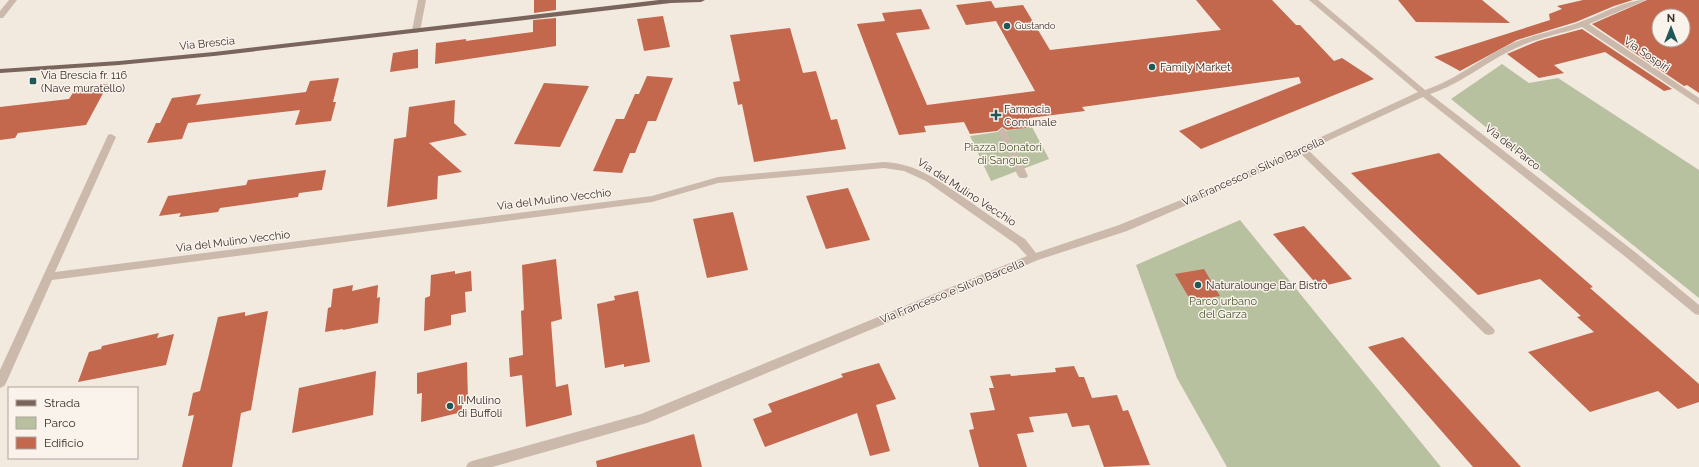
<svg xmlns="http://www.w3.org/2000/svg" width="1699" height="467" viewBox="0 0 1699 467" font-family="Raleway,sans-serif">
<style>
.green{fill:#b7c19f}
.building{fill:#c3674d;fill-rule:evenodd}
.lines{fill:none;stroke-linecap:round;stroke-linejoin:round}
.minor{fill:#cbb9ab;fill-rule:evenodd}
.major{fill:#7a655c;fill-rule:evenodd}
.poi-dot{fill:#205759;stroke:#faf3ec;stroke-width:1.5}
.labels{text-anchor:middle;stroke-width:3;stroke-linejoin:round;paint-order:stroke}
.far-poi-label{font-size:9px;fill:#392e2a;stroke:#faf3ec;text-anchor:start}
.street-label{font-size:11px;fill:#392e2a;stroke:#faf3ec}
.poi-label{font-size:11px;fill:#392e2a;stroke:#faf3ec;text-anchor:start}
.park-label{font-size:11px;fill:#49562e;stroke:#faf3ec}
</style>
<rect width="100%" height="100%" fill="#f2e9df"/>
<g class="green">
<path d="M1502,64L1529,83L1558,78L1699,170V298L1451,99Z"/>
<path d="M1032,127L1049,159L991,181L970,136Z"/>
<path d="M1240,220L1441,467H1227L1177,378L1136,265Z"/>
</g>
<g class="building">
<path d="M534,0H556V10L534,13Z"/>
<path d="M1196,0H1272L1296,25H1300L1334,61L1342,58L1374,79L1201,149L1179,131L1301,83L1299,77L1082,107L1085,111L1029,118L1034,126L1026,128L1007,130L1002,127L997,131L970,134L964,122L924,126L926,132L899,135L857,24L885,21L882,13L921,9L930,29L896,33L927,105L1035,91L996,21L966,25L956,5L991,1L995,8L1023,5L1050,50L1221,30Z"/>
<path d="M1398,0H1482L1510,23L1416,22Z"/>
<path d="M1583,0H1633L1614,6L1576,22L1517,40L1460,71L1434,57L1550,20L1549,14L1562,9L1557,6Z"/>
<path d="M1647,0H1699V93L1687,85L1684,86L1592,24ZM1659,16H1683V40H1659Z"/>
<path d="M663,16L670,47L644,51L637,19Z"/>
<path d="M556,18V46L435,64L436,43L466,39V41L533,32V20Z"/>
<path d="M790,28L803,73L816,71L831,120L837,119L846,149L754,162L742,104L738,105L733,82L740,81L730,35Z"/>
<path d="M1582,29L1672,89L1664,91L1605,52L1554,65L1564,73L1539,78L1507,54L1538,41Z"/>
<path d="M418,49V68L390,72L393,53Z"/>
<path d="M647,76L673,78L656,121H648L635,153H630L622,173L593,171L616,119H624L635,94H639Z"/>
<path d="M339,78L333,102H336L331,121L295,125L300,110L188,123L182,139L147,143L156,123H160L172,98L201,94L196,105L306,92L310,81Z"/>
<path d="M544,83L589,86L560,147L514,144Z"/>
<path d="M108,84L86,125L18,133L15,138L0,140V107L69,99L76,88Z"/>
<path d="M455,100L454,123L467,135L429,143L462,172L438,176L437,199L387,207L394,139L406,137L409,107Z"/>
<path d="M1439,153L1593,287L1590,288L1699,384V402L1678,409L1658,391L1590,412L1528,352L1594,332L1577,317L1581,316L1540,279L1478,295L1351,173Z"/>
<path d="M326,170L322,190L299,193L298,197L220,208L218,212L179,217L181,213L159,216L168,196L246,185L248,180Z"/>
<path d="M848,188L870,240L826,249L806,196Z"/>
<path d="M733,212L748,270L707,278L693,219Z"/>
<path d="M1304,226L1352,279L1319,287L1273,234Z"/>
<path d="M556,259L562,319L551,322L556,387L568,384L572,415L526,427L522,375L510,377L509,358L523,355L521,311L524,310L522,265Z"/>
<path d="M1204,269L1220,296L1191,301L1175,274Z"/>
<path d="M455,271V274L471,271L472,291L465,292L466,312L451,315V325L424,331L425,298L430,296L431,275Z"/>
<path d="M353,285L352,291L378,285L377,298L380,297L378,323L343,330V329L325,332L328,308L331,307L333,289Z"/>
<path d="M638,291L650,362L624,367V364L605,368L597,304L615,300L614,296Z"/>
<path d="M268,311L251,410L241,413L232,467H182L194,415L188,416L193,393L200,391L218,317L245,312V316Z"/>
<path d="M159,333L157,338L174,334L166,365L78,382L89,352L101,349L102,346Z"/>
<path d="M1403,337L1521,467H1473L1368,347Z"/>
<path d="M467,362L468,401L462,402V412L421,422L422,393L417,394V373Z"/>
<path d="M879,363L896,399L876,405L890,451L870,456L857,413L765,447L753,419L772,412L768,404L843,377L841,374Z"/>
<path d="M1074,366L1079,377H1084L1092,398L1117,395L1123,411L1128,410L1150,465L1104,467L1089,425L1072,427L1067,413L1029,417L1034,432L1017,434L1027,467H979L969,430L974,429L970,413L995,410L989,388H994L990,376L1010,374L1011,376L1056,372L1055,368Z"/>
<path d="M376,371L373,415L292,433L299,388Z"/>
<path d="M694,434L702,467H597L596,461Z"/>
</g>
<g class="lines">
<g class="minor">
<path d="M9,0H17L3,18H0V11Z"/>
<path d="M418,0H426L420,31L416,33L412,31Z"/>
<path d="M1309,0H1318L1425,90C1459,79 1485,54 1518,41C1540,33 1563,29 1585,20C1604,13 1625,0 1646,0L1589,24L1699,98V105L1582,27C1563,33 1542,37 1523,45C1490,58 1464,83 1430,94L1635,252L1699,305V315L1695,314L1627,258L1423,97L1308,150L1493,328L1495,331L1493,334L1489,335L1485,334L1301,154L1224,189L1127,231L1038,260L647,423L492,467H466L468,463L472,461L641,414L1027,256L1017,245L926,181L904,171L884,168L718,183L652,202L52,280L6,383L4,386L0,388V370L108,135L111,134L116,137L55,272L652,196L718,177L884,162C917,163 942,183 969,201C987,214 1006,227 1025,239L1036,253L1119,225L1218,185L1418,92Z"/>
<path d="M1002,128L1005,129L1011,140L1009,142L1006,143L1003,142L998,131Z"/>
<path d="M1013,152L1018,155L1028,176L1026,178H1020L1018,176L1008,155Z"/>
</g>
<path class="major" d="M659,0H705L701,2L671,3L214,56L119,65L0,73V69L119,61L214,52Z"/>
</g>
<g class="poi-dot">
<circle cx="1007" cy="26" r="4"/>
<circle cx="1152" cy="67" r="4"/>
<rect x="29" y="77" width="8" height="8" rx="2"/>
<path d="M994 109h4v4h4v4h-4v4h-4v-4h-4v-4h4z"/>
<circle cx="1198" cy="285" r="4"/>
<circle cx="450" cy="406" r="4"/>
</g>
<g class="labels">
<g class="far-poi-label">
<text x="1015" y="29">Gustando</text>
</g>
<g class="street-label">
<text transform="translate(207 43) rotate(-6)" y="4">Via Brescia</text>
<text transform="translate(1647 54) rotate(34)" y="4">Via Sospiri</text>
<text transform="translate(1513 147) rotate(38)" y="4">Via del Parco</text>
<text transform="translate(1253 171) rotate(-24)" y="4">Via Francesco e Silvio Barcella</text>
<text transform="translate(967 192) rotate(33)" y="4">Via del Mulino Vecchio</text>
<text transform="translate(554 199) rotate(-7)" y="4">Via del Mulino Vecchio</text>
<text transform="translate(233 241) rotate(-7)" y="4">Via del Mulino Vecchio</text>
<text transform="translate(952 291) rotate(-22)" y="4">Via Francesco e Silvio Barcella</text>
</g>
<g class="poi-label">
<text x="1160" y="71">Family Market</text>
<text x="41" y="79">Via Brescia fr. 116<tspan x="41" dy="13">(Nave muratello)</tspan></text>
<text x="1004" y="113">Farmacia<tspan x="1004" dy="13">Comunale</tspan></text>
<text x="1206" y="289">Naturalounge Bar Bistrò</text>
<text x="458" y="404">Il Mulino<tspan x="458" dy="13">di Buffoli</tspan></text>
</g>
<g class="park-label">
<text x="1003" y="151">Piazza Donatori<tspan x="1003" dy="13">di Sangue</tspan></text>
<text x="1223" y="305">Parco urbano<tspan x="1223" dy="13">del Garza</tspan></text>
</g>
</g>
<rect x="8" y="387" width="130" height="72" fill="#faf3ec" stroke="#ada49e"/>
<rect x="16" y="400" width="20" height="6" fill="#7a655c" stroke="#ada49e"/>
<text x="44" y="407" font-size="12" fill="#392e2a">Strada</text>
<rect x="16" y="417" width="20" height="12" fill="#b7c19f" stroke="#ada49e"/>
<text x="44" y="427" font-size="12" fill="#392e2a">Parco</text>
<rect x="16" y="437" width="20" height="12" fill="#c3674d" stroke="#ada49e"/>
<text x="44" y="447" font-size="12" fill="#392e2a">Edificio</text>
<g transform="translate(1671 28)"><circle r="19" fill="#faf3ec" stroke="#ada49e"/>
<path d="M0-3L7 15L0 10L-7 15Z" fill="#205759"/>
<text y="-6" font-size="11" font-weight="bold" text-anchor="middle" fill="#392e2a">N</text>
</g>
</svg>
